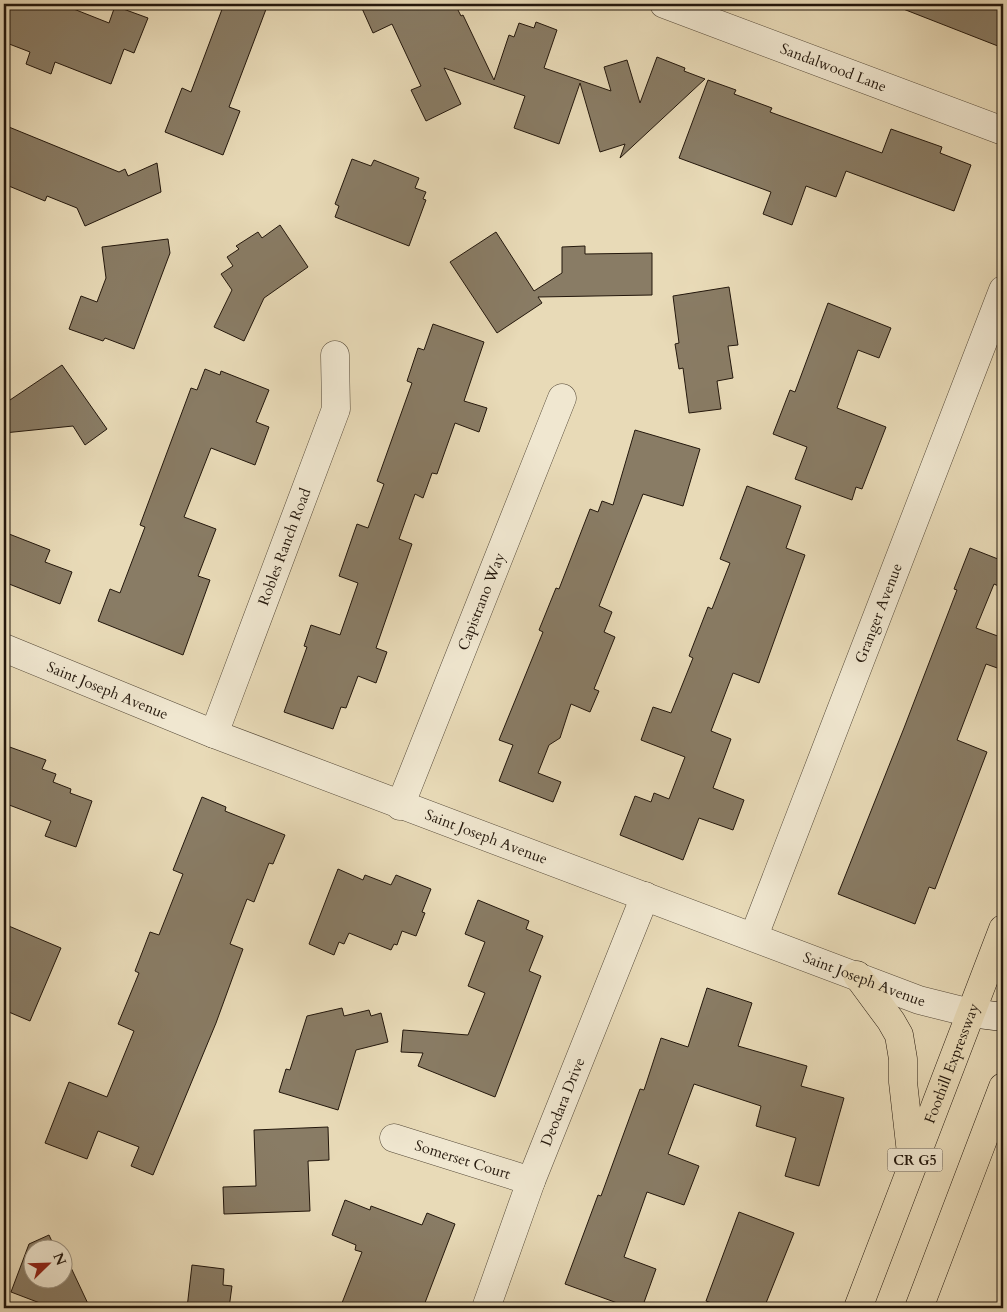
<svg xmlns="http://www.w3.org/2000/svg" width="1007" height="1312" viewBox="0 0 1007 1312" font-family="Cardo,serif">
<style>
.building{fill:#897c65;stroke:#23170c}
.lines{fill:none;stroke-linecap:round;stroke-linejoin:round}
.street-casing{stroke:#544837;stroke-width:29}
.secondary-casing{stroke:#23170c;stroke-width:29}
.highway-casing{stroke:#23170c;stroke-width:29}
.street{stroke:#f0e7d0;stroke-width:28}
.secondary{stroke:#f0e7d0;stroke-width:28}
.highway{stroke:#e8dab7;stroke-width:28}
.labels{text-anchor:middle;stroke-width:4;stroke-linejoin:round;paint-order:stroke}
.shield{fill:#f0e7d0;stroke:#605547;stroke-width:1}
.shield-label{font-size:14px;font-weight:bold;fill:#23170c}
.street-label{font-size:15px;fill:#23170c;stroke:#f0e7d0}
</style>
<rect width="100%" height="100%" fill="#e8dab7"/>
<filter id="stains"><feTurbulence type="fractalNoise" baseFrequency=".004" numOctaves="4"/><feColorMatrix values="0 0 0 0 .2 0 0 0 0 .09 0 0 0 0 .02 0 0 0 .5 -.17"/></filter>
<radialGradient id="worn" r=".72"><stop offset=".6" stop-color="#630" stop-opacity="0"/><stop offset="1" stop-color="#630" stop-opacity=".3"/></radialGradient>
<g class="building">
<path d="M4,4H61L109,23L115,6L148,18L134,53L124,49L111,84L55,62L51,74L26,64L30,52L4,42Z"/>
<path d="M224,4H268L229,107L240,111L223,155L165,132L182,88L191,92Z"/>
<path d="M360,4H455L461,16L463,15L494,80L509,35L514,37L519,23L534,28L536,22L557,30L544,68L611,91L604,67L627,60L640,103L657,57L685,68L684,71L705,79L620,158L625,144L600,152L580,83L559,144L514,128L525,96L444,68L461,104L426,121L411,90L421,86L392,24L373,33Z"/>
<path d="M894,4H1003V48L893,5Z"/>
<path d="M708,80L736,90L734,94L772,108L770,112L882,153L891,129L942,147L940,153L971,165L954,211L846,171L836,197L806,186L792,225L763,214L771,192L679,158Z"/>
<path d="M4,125L119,172L125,169L128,176L157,163L161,192L85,226L77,208L47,196L45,201L4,184Z"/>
<path d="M352,159L371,166L374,160L419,178L415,188L426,192L423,199L426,200L409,246L335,217L339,206L335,204Z"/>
<path d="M280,225L308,267L264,298L244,341L214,327L232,290L221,274L233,266L227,257L239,249L236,246L258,232L262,238Z"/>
<path d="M496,232L534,291L562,273V247L585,246V254L652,253V295L538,297L542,303L497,333L450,262Z"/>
<path d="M168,239L170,253L134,349L105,338L103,341L69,329L81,296L97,302L106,278L102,247Z"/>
<path d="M729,287L738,345L728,346L733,378L717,381L721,409L689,413L683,368L679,369L675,344L679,343L673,296Z"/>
<path d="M828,303L891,328L879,358L858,350L837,408L886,427L862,489L856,487L852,500L795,479L807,447L773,434L790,390L795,392Z"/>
<path d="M433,324L484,342L464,401L487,408L479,432L455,423L437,474L432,473L423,498L415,494L399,539L412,544L376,648L387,652L376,683L358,676L346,708L341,707L333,729L284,712L307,647L304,646L311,625L340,635L358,583L339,576L357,524L368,528L384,484L377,481L412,383L407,381L418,348L424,350Z"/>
<path d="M62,365L107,429L85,445L73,426L4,433V404Z"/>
<path d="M205,369L220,375L221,371L269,390L256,422L269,427L255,465L211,448L184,517L216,529L198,576L210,580L183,655L98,621L110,589L120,593L145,527L140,525L191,388L197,390Z"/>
<path d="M635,430L700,449L683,506L643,494L599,606L612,612L604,632L615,637L594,689L599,691L590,712L571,704L560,738L549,745L538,773L561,782L553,802L499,781L513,745L499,740L543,632L539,630L556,588L559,589L590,509L598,512L602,501L613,505Z"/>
<path d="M747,486L801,506L786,548L805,555L759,683L733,673L711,731L731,739L713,788L744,800L733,830L699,818L683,860L620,835L635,796L651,802L654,793L669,799L685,757L641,740L653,707L671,713L693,658L689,656L708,607L712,609L730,563L720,559Z"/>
<path d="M4,532L50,550L45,562L72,572L60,604L4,582Z"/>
<path d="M970,548L1003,561V588L994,584L976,628L1003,638V670L986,664L957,740L987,752L935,889L929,887L915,924L838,894L904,728L957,590L954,589Z"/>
<path d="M4,745L46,760L42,769L56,774L53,782L71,789L70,793L92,801L76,847L45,836L51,821L4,803Z"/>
<path d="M202,797L226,807L225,811L285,835L273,864L269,863L254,902L247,899L230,944L243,949L216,1023L153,1175L131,1166L139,1147L98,1131L87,1159L45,1143L69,1082L107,1097L134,1031L118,1024L139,973L135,971L150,932L159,935L183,874L173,870Z"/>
<path d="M338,869L363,880L365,875L391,885L396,875L431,889L422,912L425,913L416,936L402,931L397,945L394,944L391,950L349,933L344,944L339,942L334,955L309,944Z"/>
<path d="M478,900L529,921L526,929L543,936L529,971L541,976L495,1097L418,1066L423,1053L401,1052L403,1030L468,1035L485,993L468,986L485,942L465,934Z"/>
<path d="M4,924L61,948L30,1021L4,1010Z"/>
<path d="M707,988L752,1003L738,1046L807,1066L801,1086L844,1098L819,1186L785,1176L796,1138L756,1126L761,1106L694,1084L668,1154L699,1166L684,1205L647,1192L624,1257L656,1269L642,1308H631L565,1284L598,1195L601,1196L640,1089L644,1090L661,1038L688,1047Z"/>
<path d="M342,1008L344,1016L369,1010L371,1016L381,1013L388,1042L356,1050L338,1110L279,1092L286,1069L290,1070L307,1016Z"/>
<path d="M328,1127L329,1160L308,1161L310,1211L224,1214L223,1187L256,1186L254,1130Z"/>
<path d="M345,1200L370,1210L371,1206L422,1225L427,1213L455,1224L423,1308H340L362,1252L355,1250L356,1245L332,1235Z"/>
<path d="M739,1212L794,1233L764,1308H714L715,1304L706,1301Z"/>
<path d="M49,1235L56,1250H32V1280H62V1259L66,1257L90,1308H53L11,1292L29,1244Z"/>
<path d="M192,1265L224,1269L223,1285L232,1286L229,1308H187Z"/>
</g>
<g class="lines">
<defs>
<g id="street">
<path id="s1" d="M664,4L1003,131"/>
<path id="s2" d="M4,648L214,734L919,1000L971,1013"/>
<path id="s3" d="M214,734L336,409L335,355"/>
<path id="s4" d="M400,806L562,398"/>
<path id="s5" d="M754,936L1003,290"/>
<path id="s6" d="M394,1138L531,1181"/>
<path id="s7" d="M486,1308L531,1181L645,896"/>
</g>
<path id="secondary" d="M971,1013L1003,1017"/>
<g id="highway">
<path d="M857,975L891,1021L899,1035L903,1059V1082L912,1162"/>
<path id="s8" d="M858,1308L1003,929"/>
<path d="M919,1308L1003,1087"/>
</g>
</defs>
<use href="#street" class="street-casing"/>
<use href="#secondary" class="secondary-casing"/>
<use href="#highway" class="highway-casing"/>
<use href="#street" class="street"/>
<use href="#secondary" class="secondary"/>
<use href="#highway" class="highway"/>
</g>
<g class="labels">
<rect class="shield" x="887.5" y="1148.5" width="55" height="23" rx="4"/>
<g class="shield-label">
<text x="915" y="1165">CR G5</text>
</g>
<g class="street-label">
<text dy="5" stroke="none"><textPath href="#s1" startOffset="181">Sandalwood Lane</textPath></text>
<text dy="5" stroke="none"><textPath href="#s3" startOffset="200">Robles Ranch Road</textPath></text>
<text dy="5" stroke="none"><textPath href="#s4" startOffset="220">Capistrano Way</textPath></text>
<text dy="5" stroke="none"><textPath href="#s5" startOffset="346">Granger Avenue</textPath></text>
<text dy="5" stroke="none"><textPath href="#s2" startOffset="112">Saint Joseph Avenue</textPath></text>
<text dy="5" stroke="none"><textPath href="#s2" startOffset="518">Saint Joseph Avenue</textPath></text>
<text dy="5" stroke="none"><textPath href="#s2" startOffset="922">Saint Joseph Avenue</textPath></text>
<text dy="5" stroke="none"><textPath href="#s8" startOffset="262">Foothill Expressway</textPath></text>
<text dy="5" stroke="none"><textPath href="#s7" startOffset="220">Deodara Drive</textPath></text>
<text dy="5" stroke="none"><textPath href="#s6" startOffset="72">Somerset Court</textPath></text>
</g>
</g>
<rect width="1007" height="1312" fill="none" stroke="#e8dab7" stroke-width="20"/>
<rect x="5" y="5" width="997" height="1302" fill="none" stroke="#23170c" stroke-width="2.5"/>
<rect x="10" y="10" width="987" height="1292" fill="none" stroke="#23170c"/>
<g transform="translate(48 1264) rotate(67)"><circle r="24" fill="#f0e7d0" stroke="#9e9482"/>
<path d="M0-4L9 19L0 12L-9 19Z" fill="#8f2418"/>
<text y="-8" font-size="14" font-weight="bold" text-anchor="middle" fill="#23170c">N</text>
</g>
<rect width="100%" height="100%" filter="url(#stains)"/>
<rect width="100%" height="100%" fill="url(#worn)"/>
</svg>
